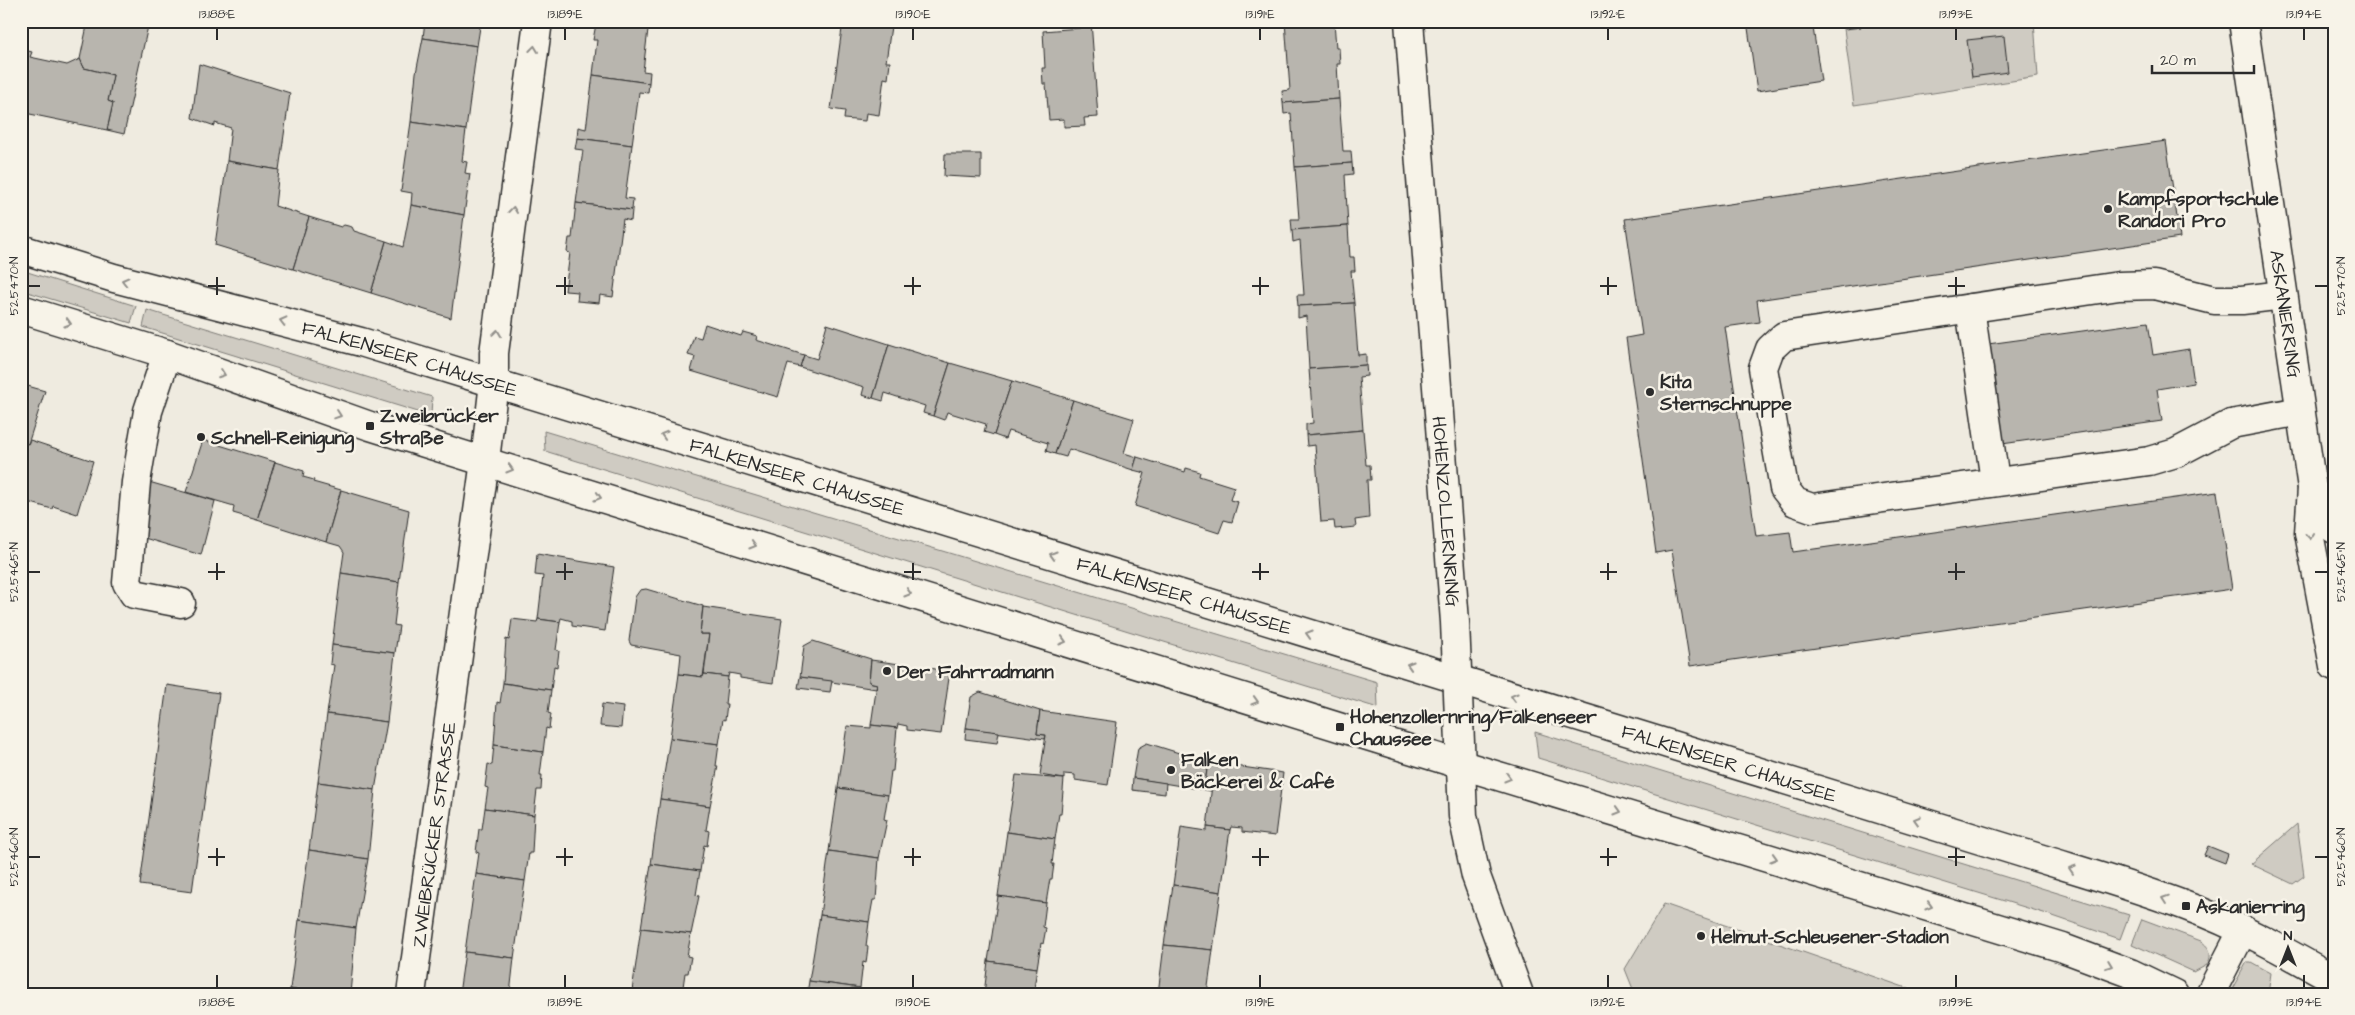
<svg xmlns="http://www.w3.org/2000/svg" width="2355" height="1015" viewBox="0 0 2355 1015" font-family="'Architects Daughter',sans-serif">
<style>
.green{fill:#cfcbc2;stroke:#7d7b76}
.building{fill:#b8b5ae;stroke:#2b2b2b}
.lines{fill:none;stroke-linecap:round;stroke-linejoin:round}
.minor-casing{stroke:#2b2b2b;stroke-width:31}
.major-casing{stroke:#2b2b2b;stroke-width:31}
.minor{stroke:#f7f3e8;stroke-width:28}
.major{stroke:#f7f3e8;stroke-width:28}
.oneway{stroke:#918f8a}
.ticks{fill:none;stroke:#2b2b2b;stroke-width:2}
.poi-dot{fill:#2b2b2b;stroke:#f7f3e8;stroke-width:2}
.labels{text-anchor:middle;stroke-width:5;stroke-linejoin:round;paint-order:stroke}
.poi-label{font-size:19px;font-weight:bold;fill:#2b2b2b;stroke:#f7f3e8;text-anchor:start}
.street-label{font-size:19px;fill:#2b2b2b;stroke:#f7f3e8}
.neatline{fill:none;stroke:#2b2b2b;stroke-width:2}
.ticks-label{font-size:12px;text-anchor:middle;fill:#2b2b2b}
</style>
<rect width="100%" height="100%" fill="#efebe0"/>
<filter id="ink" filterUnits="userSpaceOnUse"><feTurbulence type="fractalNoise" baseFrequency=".02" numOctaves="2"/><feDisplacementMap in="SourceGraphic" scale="10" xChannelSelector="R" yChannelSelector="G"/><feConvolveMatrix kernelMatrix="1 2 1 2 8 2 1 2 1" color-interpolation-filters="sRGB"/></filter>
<g filter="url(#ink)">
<g class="green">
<path d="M1843,21H2034L2038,77L1854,105Z"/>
<path d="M21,270L136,306L131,323L21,290Z"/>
<path d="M147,310L432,397L431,416L143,327Z"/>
<path d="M544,431L1377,682L1378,708L545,451Z"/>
<path d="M1535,732L2129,915L2120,939L2047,914L1538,758Z"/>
<path d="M2297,824L2304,876L2293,884L2251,864Z"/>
<path d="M1664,904L1924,994H1635L1625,969Z"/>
<path d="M2142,919L2201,941C2210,948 2213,954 2207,965L2194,972L2132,944Z"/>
<path d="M2247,962H2251L2271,973L2268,994H2232V989Z"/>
</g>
<g class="building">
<path d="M88,21H125L148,26L124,134L107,130L113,103L108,101L113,75L84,68L80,59Z"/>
<path d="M425,21H481L477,46L423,38Z"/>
<path d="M600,21H649L643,71L650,72L649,83L593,75L597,40H593L596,24L599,25Z"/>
<path d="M843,21L891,26L886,62H890L888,79L884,78L879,115L866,113L865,121L844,119L845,111L831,109Z"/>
<path d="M1079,21H1091L1098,117L1084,118L1085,126L1064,127V119L1049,120L1046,84H1043L1042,68H1045L1043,31L1080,28Z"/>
<path d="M1285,21H1334L1336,48H1339L1340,64H1337L1339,99L1283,103L1282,91L1290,90Z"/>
<path d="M1747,21H1812L1821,81L1757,91Z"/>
<path d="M1844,21H1860L1861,27L1845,29Z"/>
<path d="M2004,36L2008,72L1972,77L1967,40Z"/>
<path d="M423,38L477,46L466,130L411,122L416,73Z"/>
<path d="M21,49L32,52L30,57L67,65L80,59L84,68L113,75L108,101L113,103L107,130L25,113V108L21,107Z"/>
<path d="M199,64L290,93L279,170L227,161L231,128L215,123V126L192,118Z"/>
<path d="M593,75L649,83L648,93L639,92L632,145L577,138L578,127L586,129Z"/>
<path d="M1339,99L1343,151H1351L1352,163L1295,167L1291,113L1284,114L1283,103Z"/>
<path d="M411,122L466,130L462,161L467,162L465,173L470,174L464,215L411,205L412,193L401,191Z"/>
<path d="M577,138L632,145L625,198L633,199L632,210L576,203L583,150L575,149Z"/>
<path d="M2166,141L2180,238L1757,300L1760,322L1725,327L1756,536L1790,532L1793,552L2217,492L2232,589L1690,666L1672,550L1656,553L1626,338L1642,335L1625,219Z"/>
<path d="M945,154H981V178L944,176Z"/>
<path d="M227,161L279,170L275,206L309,217L293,269L215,245Z"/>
<path d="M1352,163L1353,174L1345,175L1348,226L1292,230L1291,219H1299L1295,167Z"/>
<path d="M576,203L632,210L631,221L623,219L613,297L600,295L599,303L577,301L578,292L565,291L570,253L567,252L569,238H572Z"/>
<path d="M411,205L464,215L451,318L371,293L386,241L403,247Z"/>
<path d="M309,217L341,227L344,225L352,227L354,231L386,241L371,293L293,269Z"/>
<path d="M1348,226L1350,257H1354L1355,271H1351L1354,303L1298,306L1297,295H1304L1300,240L1293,242L1292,230Z"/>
<path d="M1354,303L1358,355L1366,354V365L1309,369L1306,316L1298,318V306Z"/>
<path d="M2148,322L2153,355L2189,349L2194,383L2157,389L2162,421L2002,444L1988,344Z"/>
<path d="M705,324L741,336L743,332L757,336L756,340L804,355L800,367L788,364L778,397L691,371L695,357L688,355L694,336L701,338Z"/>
<path d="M827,324L889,344L873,398L862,395L864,387L800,367L804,355L817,359Z"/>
<path d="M889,344L950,363L933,416L923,413L925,406L885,393L883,401L873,398Z"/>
<path d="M950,363L1012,381L994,435L984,432L986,424L947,412L944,420L933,416Z"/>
<path d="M1366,365L1367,376L1359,377L1363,430L1306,435V424L1313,423L1309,369Z"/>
<path d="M1012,381L1073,400L1055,454L1046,451L1048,443L1008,431L1005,439L994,435Z"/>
<path d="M21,384L45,391L28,444L21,442Z"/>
<path d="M1073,400L1134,419L1124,453L1137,457L1133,470L1069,449L1066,457L1055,454Z"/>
<path d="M1363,430L1366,465H1370L1371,480H1367L1369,518L1355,520L1356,527L1335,529L1334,521L1321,522L1315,445L1307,446L1306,435Z"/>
<path d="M30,440L93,461L77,514L53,506L52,509L21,500V442L28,444Z"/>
<path d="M203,440L275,462L257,520L233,513L234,506L186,492Z"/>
<path d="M1137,457L1185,472L1186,468L1200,472L1199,476L1234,487L1230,500L1238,502L1232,522L1224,520L1219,533L1135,506L1145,473L1133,470Z"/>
<path d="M275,462L304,471L303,477L314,480L313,482L341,490L326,542L257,520Z"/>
<path d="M149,482L215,501L201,555L141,537Z"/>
<path d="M341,490L409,510L399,582L341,573L344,552L340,546L326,542Z"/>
<path d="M537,554L614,567L605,631L572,626V621L561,618L560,622L538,619L543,576L535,575Z"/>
<path d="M341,573L399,582L394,625L399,626L395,653L332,645Z"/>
<path d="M646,589L703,606L700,634H709L703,677L679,674L681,654L631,645L629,641L635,597L640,590Z"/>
<path d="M703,607L782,619L773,683L740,678V675L729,673L728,677L704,674L709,634H700Z"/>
<path d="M512,619L537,622L538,619L560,622L556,650L559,651L557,667L554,666L551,690L503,683L506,639L509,640Z"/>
<path d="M813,641L871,659L869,682L877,684L876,689L800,677L804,646Z"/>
<path d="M332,645L395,653L387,722L327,714L334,665L330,664Z"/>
<path d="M871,660L950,671L941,734L907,730V726L898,724L897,728L871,725L877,684L869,682Z"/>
<path d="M679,674L703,677L704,674L728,677L725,704H727L725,720L723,719L719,744L670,738Z"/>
<path d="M800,677L832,681L830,692L798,688Z"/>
<path d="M503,683L551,690L548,713L551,714L549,729L546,728L543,752L494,745L497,702L500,703Z"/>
<path d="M167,685L219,693L192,892L140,885Z"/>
<path d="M980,692L1040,711L1037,734L1046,735L1045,739L966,728L971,697Z"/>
<path d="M602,704L623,707L621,728L600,726Z"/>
<path d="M1040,711L1117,722L1108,785L1075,780V775L1064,774V779L1040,775L1046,735L1037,734Z"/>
<path d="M327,714L387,722L375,790L318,782Z"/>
<path d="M871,725L897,728L893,771H891L888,795L838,788L847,726L871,728Z"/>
<path d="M966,728L999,732L997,743L965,739Z"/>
<path d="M670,738L719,744L716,766H718L710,806L660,799Z"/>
<path d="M1147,743L1208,762L1205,784L1212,785L1211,791L1133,778L1138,748Z"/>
<path d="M494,745L543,752L540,775H542L541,790H537L534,815L485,808L488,788L485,787L488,764L492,765Z"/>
<path d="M1208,762L1283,773L1275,836L1242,832V828L1231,827L1230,830L1207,827L1212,785L1205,784Z"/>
<path d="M1016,775L1064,779L1061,814H1059L1055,839L1007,832Z"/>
<path d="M1133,778L1166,783L1165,794L1132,790Z"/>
<path d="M318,782L375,790L368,859L309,850Z"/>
<path d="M838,788L888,795L884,819L887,820L879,858L829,851Z"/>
<path d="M660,799L710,806L706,830L709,831L707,846L704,845L700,871L651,864Z"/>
<path d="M485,808L534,815L532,853H529L525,881L476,874L479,853L476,852L479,829H482Z"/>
<path d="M1181,827L1207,831V827L1230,830L1221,892L1173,885Z"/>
<path d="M1007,832L1055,839L1052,864H1054L1052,879H1050L1046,903L998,896Z"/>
<path d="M2208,846L2228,854L2225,863L2204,855Z"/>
<path d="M309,850L368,859L356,928L299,920Z"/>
<path d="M829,851L879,858L876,900H873L869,922L820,915Z"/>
<path d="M651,864L700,871L696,895L699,896L691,934L641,928Z"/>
<path d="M476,874L525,881L514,958L465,952Z"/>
<path d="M1173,885L1221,892L1213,950L1164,945Z"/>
<path d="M998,896L1046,903L1043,927L1046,928L1043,944L1041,943L1037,968L988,961Z"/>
<path d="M820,915L869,922L866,946L868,947L866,963L863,962L860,988L809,981Z"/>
<path d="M299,920L356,928L350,994H319L290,989Z"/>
<path d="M641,928L691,934L687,956L691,957L688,973H685L682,994H651L632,991Z"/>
<path d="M1164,945L1213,950L1207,994H1158Z"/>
<path d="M465,952L514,958L510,994H459Z"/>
<path d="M988,961L1037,968L1034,989L1036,990V994H984Z"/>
<path d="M809,981L860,988L859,994H807Z"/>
<path d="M290,989L319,994H290Z"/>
</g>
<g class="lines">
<defs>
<g id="minor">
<path id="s1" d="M1409,21L1455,622L1463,816L1476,876L1519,994"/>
<path d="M2283,295L2242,300H2214L2154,285L2119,286L1784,336L1770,349L1763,368L1784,488L1795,502L1812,508L2149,461L2176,453L2231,424L2300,411"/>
<path d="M1970,308L1995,481"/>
<path d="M167,354L148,411L136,482L127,583L134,594L181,603"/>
<path id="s2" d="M411,994L485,461L494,382V353L538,21"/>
</g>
<g id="major">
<path id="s3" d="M2243,21L2312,488L2309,533L2334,666"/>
<path id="s4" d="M21,249L114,278L361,342L2026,854C2080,871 2134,886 2186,906C2238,925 2286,952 2334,979"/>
<path d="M21,309L167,354L370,426L1390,743L2063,948L2130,973L2174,994"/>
<path d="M2312,488L2334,529"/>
<path d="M2210,994L2243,930"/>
</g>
</defs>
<use href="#minor" class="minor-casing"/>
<use href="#major" class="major-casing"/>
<use href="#minor" class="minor"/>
<use href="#major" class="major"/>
</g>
<defs><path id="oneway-chevron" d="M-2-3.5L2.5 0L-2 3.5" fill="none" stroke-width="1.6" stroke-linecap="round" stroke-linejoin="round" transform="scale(1.25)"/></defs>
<g class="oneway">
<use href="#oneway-chevron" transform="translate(534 49) rotate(-83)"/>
<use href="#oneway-chevron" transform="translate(513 210) rotate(-83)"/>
<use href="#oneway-chevron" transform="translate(125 281) rotate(-166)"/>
<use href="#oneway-chevron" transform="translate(283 321) rotate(-166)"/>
<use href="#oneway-chevron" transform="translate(68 323) rotate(17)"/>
<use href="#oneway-chevron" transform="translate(497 333) rotate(-82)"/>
<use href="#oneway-chevron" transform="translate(222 374) rotate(20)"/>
<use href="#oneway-chevron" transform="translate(338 415) rotate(19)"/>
<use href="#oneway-chevron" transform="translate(664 435) rotate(-163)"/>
<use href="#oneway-chevron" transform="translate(510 469) rotate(17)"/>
<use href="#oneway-chevron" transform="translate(598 497) rotate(17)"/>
<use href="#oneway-chevron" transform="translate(2310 536) rotate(84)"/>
<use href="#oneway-chevron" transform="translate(753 545) rotate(17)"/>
<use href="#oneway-chevron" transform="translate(1053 555) rotate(-163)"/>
<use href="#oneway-chevron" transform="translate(908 593) rotate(17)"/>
<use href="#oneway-chevron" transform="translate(1309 634) rotate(-163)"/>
<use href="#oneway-chevron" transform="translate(1063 641) rotate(17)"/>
<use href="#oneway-chevron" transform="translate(1410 665) rotate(-163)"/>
<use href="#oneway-chevron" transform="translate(1514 697) rotate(-163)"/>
<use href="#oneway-chevron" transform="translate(1255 701) rotate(17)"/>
<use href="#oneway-chevron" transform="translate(1508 778) rotate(16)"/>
<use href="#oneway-chevron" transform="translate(1618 811) rotate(17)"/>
<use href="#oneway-chevron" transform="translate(1917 820) rotate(-163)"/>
<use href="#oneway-chevron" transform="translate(1774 858) rotate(17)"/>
<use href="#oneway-chevron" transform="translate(2072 869) rotate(-162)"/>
<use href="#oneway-chevron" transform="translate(2165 899) rotate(-161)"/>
<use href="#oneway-chevron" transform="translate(1929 906) rotate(17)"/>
<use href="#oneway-chevron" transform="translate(2109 965) rotate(21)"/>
</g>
</g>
<path class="ticks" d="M217,28V40M565,28V40M913,28V40M1260,28V40M1608,28V40M1956,28V40M2304,28V40M217,277V295M565,277V295M913,277V295M1260,277V295M1608,277V295M1956,277V295M28,286H40M208,286H225M556,286H573M904,286H921M1252,286H1269M1600,286H1617M1948,286H1965M2315,286H2328M217,563V580M565,563V580M913,563V580M1260,563V580M1608,563V580M1956,563V580M28,572H40M208,572H225M556,572H573M904,572H921M1252,572H1269M1600,572H1617M1948,572H1965M2315,572H2328M217,848V866M565,848V866M913,848V866M1260,848V866M1608,848V866M1956,848V866M28,857H40M208,857H225M556,857H573M904,857H921M1252,857H1269M1600,857H1617M1948,857H1965M2315,857H2328M217,975V988M565,975V988M913,975V988M1260,975V988M1608,975V988M1956,975V988M2304,975V988"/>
<g class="poi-dot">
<circle cx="2108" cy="209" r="5"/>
<circle cx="1650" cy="392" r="5"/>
<rect x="365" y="421" width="10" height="10" rx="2.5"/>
<circle cx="201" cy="437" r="5"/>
<circle cx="887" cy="671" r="5"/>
<rect x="1335" y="722" width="10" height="10" rx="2.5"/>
<circle cx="1171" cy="770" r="5"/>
<rect x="2181" y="901" width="10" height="10" rx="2.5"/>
<circle cx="1701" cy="936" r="5"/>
</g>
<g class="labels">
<g class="poi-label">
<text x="2118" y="205">Kampfsportschule<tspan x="2118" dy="22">Randori Pro</tspan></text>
<text x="1660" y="388">Kita<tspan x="1660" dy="22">Sternschnuppe</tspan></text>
<text x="380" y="422">Zweibrücker<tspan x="380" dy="22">Straße</tspan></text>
<text x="211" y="444">Schnell-Reinigung</text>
<text x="897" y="678">Der Fahrradmann</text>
<text x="1350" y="723">Hohenzollernring/Falkenseer<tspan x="1350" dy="22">Chaussee</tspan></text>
<text x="1181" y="766">Falken<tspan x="1181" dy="22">Bäckerei &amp; Café</tspan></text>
<text x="2196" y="913">Askanierring</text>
<text x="1711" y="943">Helmut-Schleusener-Stadion</text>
</g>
<g class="street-label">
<text dy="7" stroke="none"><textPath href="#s3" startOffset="296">ASKANIERRING</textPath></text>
<text dy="7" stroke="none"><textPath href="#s4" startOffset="404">FALKENSEER CHAUSSEE</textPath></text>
<text dy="7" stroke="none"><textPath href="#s4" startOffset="809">FALKENSEER CHAUSSEE</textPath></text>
<text dy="7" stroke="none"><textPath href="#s1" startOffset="492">HOHENZOLLERNRING</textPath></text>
<text dy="7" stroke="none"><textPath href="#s4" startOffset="1214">FALKENSEER CHAUSSEE</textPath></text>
<text dy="7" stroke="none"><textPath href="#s4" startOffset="1784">FALKENSEER CHAUSSEE</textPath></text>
<text dy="7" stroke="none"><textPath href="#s2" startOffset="161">ZWEIBRÜCKER STRASSE</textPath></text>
</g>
</g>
<rect width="2355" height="1015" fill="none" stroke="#f7f3e8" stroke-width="55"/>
<g transform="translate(2288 948)" stroke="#f7f3e8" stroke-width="4" paint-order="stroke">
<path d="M0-4L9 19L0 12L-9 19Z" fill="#2b2b2b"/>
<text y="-8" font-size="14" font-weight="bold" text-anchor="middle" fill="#2b2b2b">N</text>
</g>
<path d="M2152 65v8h102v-8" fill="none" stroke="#2b2b2b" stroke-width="2.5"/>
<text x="2160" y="65" font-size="15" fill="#2b2b2b" stroke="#f7f3e8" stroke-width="4" paint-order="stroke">20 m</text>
<rect x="28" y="28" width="2300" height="960" class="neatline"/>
<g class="ticks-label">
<text x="217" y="18">13.188°E</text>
<text x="565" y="18">13.189°E</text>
<text x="913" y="18">13.190°E</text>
<text x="1260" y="18">13.191°E</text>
<text x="1608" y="18">13.192°E</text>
<text x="1956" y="18">13.193°E</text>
<text x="2304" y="18">13.194°E</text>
<text transform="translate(14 286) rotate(-90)" y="4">52.5470°N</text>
<text transform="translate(2341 286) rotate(-90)" y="4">52.5470°N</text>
<text transform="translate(14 572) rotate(-90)" y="4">52.5465°N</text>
<text transform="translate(2341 572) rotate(-90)" y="4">52.5465°N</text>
<text transform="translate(14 857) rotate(-90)" y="4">52.5460°N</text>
<text transform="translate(2341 857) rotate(-90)" y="4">52.5460°N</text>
<text x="217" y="1006">13.188°E</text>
<text x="565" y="1006">13.189°E</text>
<text x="913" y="1006">13.190°E</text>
<text x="1260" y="1006">13.191°E</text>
<text x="1608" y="1006">13.192°E</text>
<text x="1956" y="1006">13.193°E</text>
<text x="2304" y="1006">13.194°E</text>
</g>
</svg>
